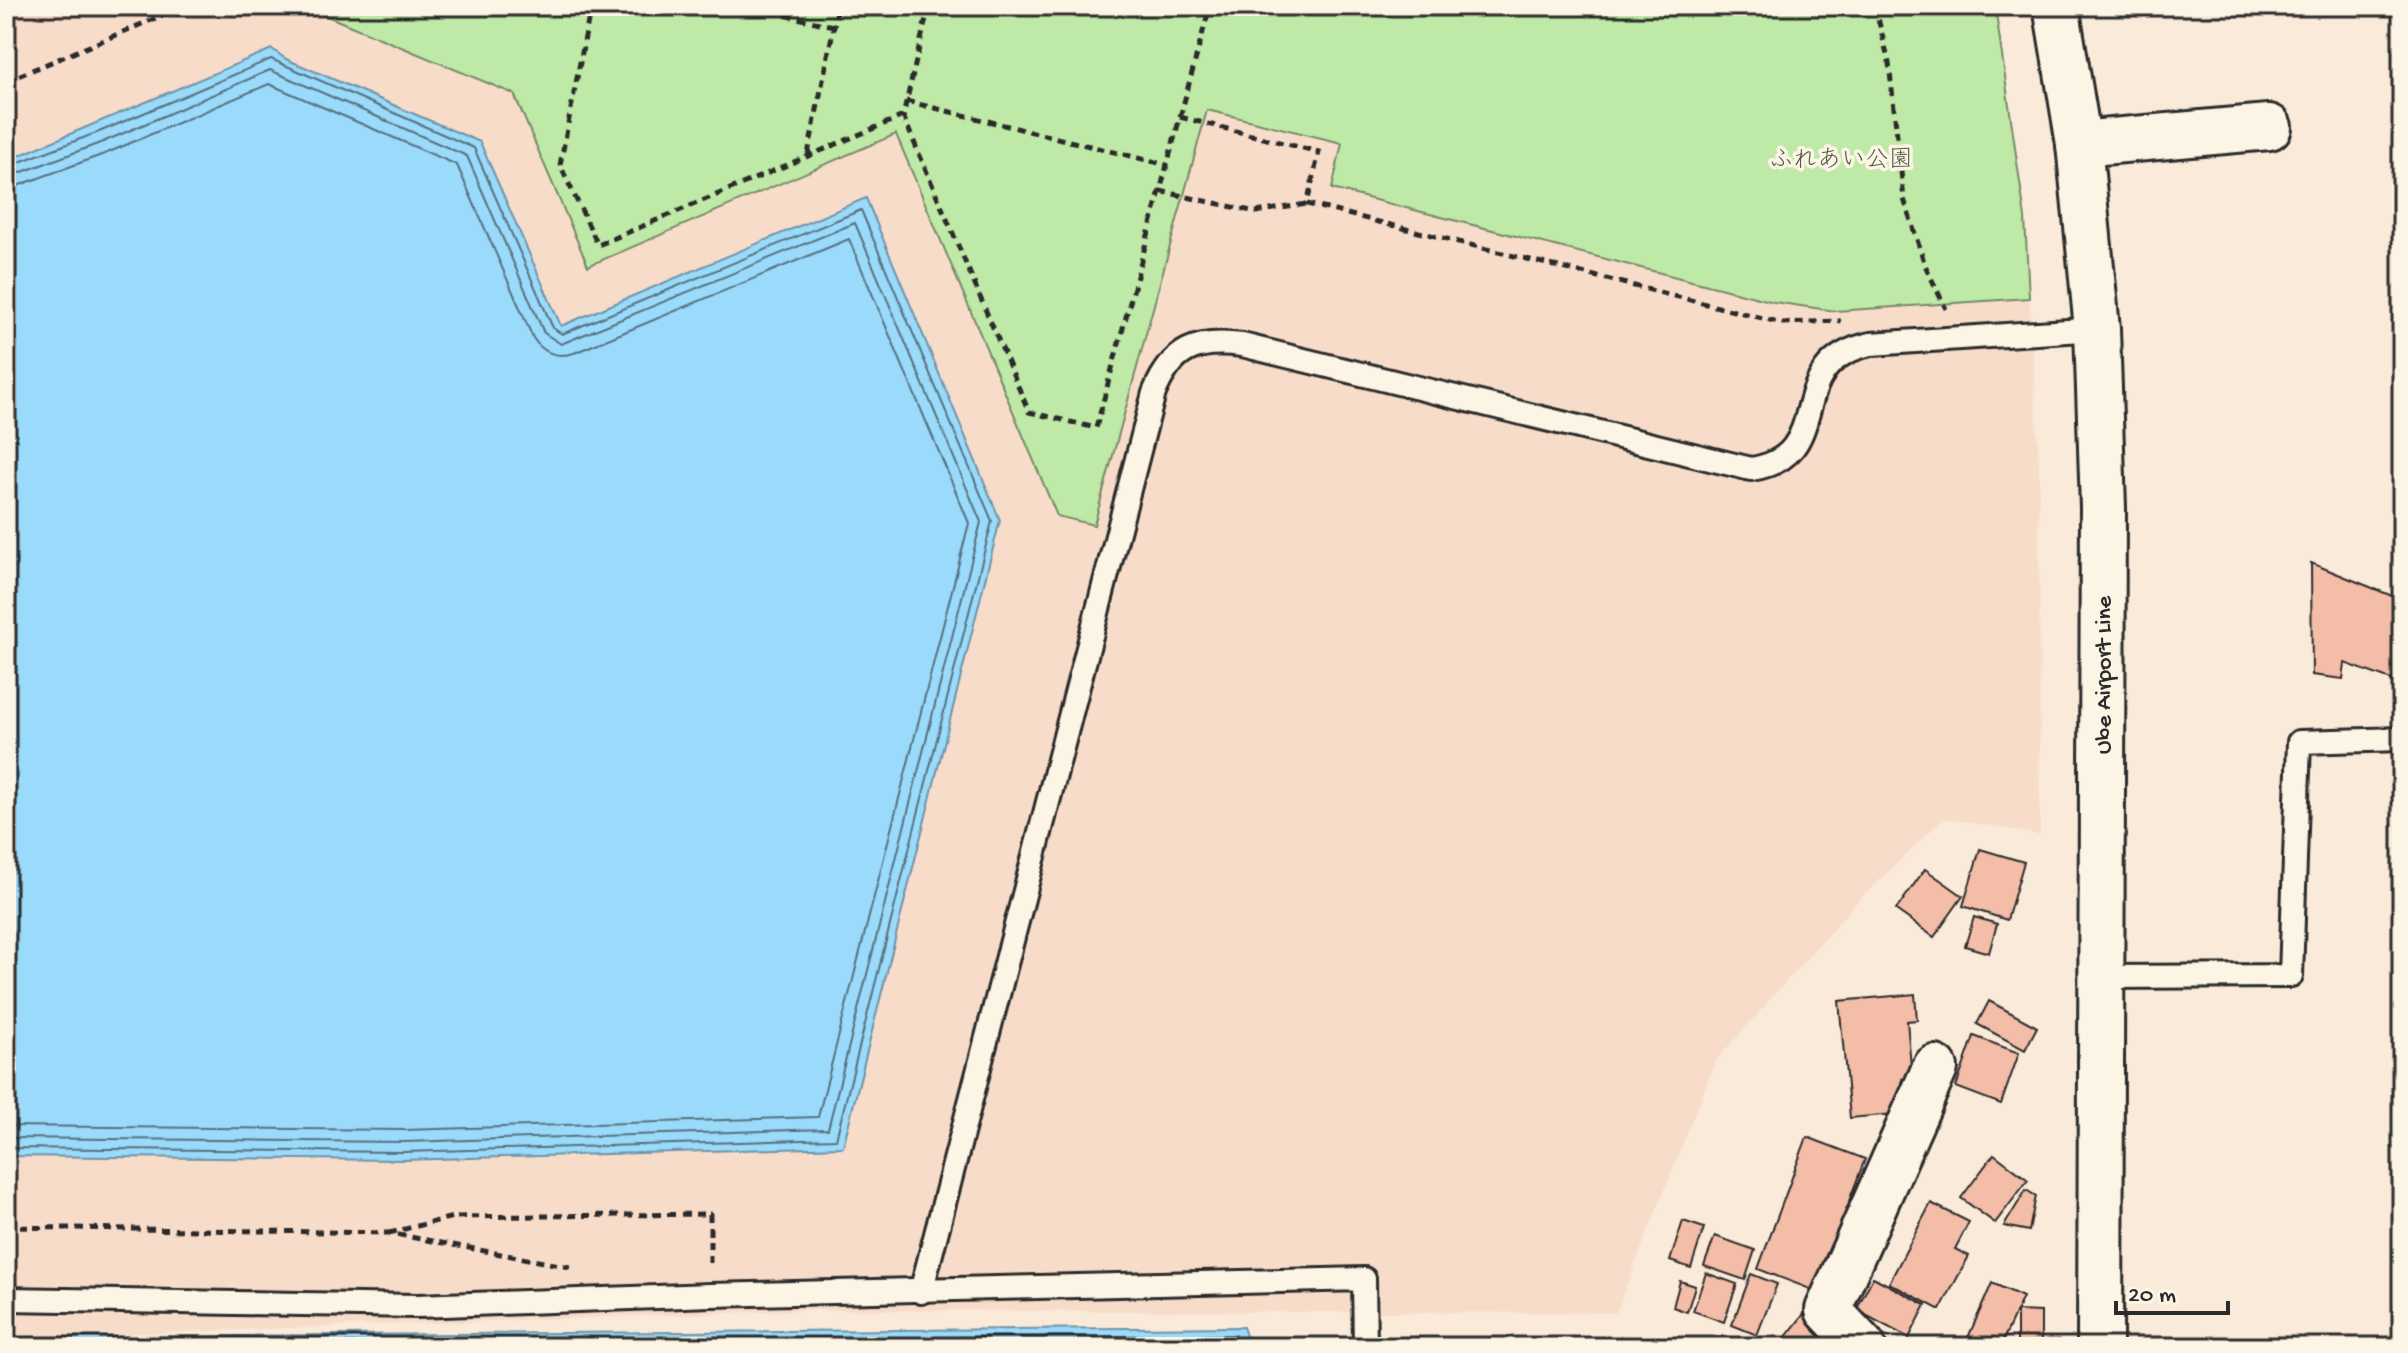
<svg xmlns="http://www.w3.org/2000/svg" width="2408" height="1353" viewBox="0 0 2408 1353" font-family="'Gochi Hand','Klee One',sans-serif">
<style>
.built{fill:#f8dcca}
.green{fill:#bfe9a6;stroke:#758a68;stroke-width:2}
.water{fill:#9adafb;stroke:#6e94a8;stroke-width:2}
.lines{fill:none;stroke-linecap:round;stroke-linejoin:round}
.shore{stroke:#57717e;stroke-width:2}
.building{fill:#f3bda7;stroke:#2b2b2b;stroke-width:2}
.lane-casing{stroke:#2b2b2b;stroke-width:28}
.street-casing{stroke:#2b2b2b;stroke-width:50}
.secondary-casing{stroke:#2b2b2b;stroke-width:50}
.path{stroke:#2b2b2b;stroke-width:5;stroke-dasharray:8 6;stroke-linecap:butt}
.lane{stroke:#fcf5e5;stroke-width:22}
.street{stroke:#fcf5e5;stroke-width:44}
.secondary{stroke:#fcf5e5;stroke-width:44}
.labels{text-anchor:middle;stroke-width:7;stroke-linejoin:round;paint-order:stroke}
.park-label{font-size:24px;fill:#505a4a;stroke:#fcf5e5}
.street-label{font-size:24px;fill:#2b2b2b;stroke:#fcf5e5}
</style>
<rect width="100%" height="100%" fill="#faead9"/>
<filter id="ink" filterUnits="userSpaceOnUse"><feTurbulence type="fractalNoise" baseFrequency=".0125" numOctaves="2"/><feDisplacementMap in="SourceGraphic" scale="16" xChannelSelector="R" yChannelSelector="G"/><feConvolveMatrix kernelMatrix="1 2 1 2 8 2 1 2 1" color-interpolation-filters="sRGB"/></filter>
<g filter="url(#ink)">
<path class="built" d="M6,6H1995L2025,218L2039,465L2040,835L1944,818L1854,905L1715,1062L1616,1313L806,1310L6,1338Z"/>
<path class="green" d="M303,6H1995L2025,218L2029,298L1835,311L1774,302L1332,189L1342,143L1207,110L1094,525L1057,516L896,134L588,266L514,94Z"/>
<g class="water">
<path d="M272,49L286,59L480,142L561,326L866,198L1000,520L843,1147L404,1160L6,1156V161Z"/>
<path d="M1243,1327L1250,1347H6V1338Z"/>
</g>
<g class="lines">
<g class="shore">
<path d="M6,167L99,132L271,59L474,148L553,328L562,334L861,210L992,521L836,1139L404,1152L6,1148"/>
<path d="M6,178L103,142L270,70L467,156L544,333L561,344L855,223L981,522L828,1129L404,1142L6,1138"/>
<path d="M6,190L107,153L269,84L457,165L533,338C543,353 557,358 574,353L849,239L969,523L818,1117L404,1130L6,1126"/>
<path d="M6,1346L1235,1335L1242,1347"/>
<path d="M1089,1347H1231"/>
</g>
</g>
<g class="building">
<path d="M2311,563L2402,600V684L2345,663L2343,679L2312,675Z"/>
<path d="M1980,849L2024,862L2007,920L1963,906Z"/>
<path d="M1925,869L1963,896L1934,937L1896,910Z"/>
<path d="M1974,917L1997,924L1989,953L1965,946Z"/>
<path d="M1915,994L1917,1020L1907,1021L1912,1078L1902,1079L1905,1113L1850,1118L1839,1001Z"/>
<path d="M1989,1001L2037,1027L2025,1050L1977,1024Z"/>
<path d="M1974,1036L2019,1053L2001,1104L1956,1087Z"/>
<path d="M1807,1137L1865,1159L1849,1201L1859,1205L1826,1295L1758,1269Z"/>
<path d="M1994,1154L2028,1180L1995,1223L1961,1198Z"/>
<path d="M2026,1190L2036,1196L2029,1231L2004,1226Z"/>
<path d="M1931,1203L1969,1222L1955,1249L1969,1256L1940,1310L1889,1283Z"/>
<path d="M1683,1221L1704,1228L1691,1268L1670,1261Z"/>
<path d="M1715,1236L1755,1250L1745,1280L1704,1266Z"/>
<path d="M1706,1273L1737,1284L1724,1322L1693,1311Z"/>
<path d="M1751,1274L1777,1284L1757,1335L1732,1325Z"/>
<path d="M1873,1277L1926,1305L1909,1338L1856,1310Z"/>
<path d="M1680,1281L1695,1286L1687,1312L1673,1307Z"/>
<path d="M1992,1283L2023,1297L2000,1347H1983L1967,1340Z"/>
<path d="M2017,1311L2041,1312V1347H2017Z"/>
<path d="M1804,1314L1846,1347H1778Z"/>
</g>
<g class="lines">
<defs>
<g id="lane">
<path d="M2101,977L2291,976L2299,742L2402,739"/>
<path d="M921,1292L1154,393C1172,349 1196,339 1242,345L1751,469C1839,456 1778,363 1871,344L2097,329"/>
<path d="M6,1299L417,1306L710,1295L1364,1279L1365,1347"/>
</g>
<g id="street">
<path d="M2079,144L2269,127"/>
<path d="M1863,1347L1828,1310L1935,1068"/>
</g>
<path id="secondary" d="M2056,6L2079,144L2097,329L2103,508L2100,1347"/>
</defs>
<use href="#lane" class="lane-casing"/>
<use href="#street" class="street-casing"/>
<use href="#secondary" class="secondary-casing"/>
<g class="path">
<path d="M591,6L560,165L598,245L903,116"/>
<path d="M744,6L833,26"/>
<path d="M929,6L903,116L1029,412L1096,428L1210,6"/>
<path d="M1875,6L1889,63L1904,199L1925,265L1946,309"/>
<path d="M6,81L185,6"/>
<path d="M906,101L1167,165"/>
<path d="M1180,117L1319,152L1307,204L1782,323L1841,321"/>
<path d="M808,154L838,6"/>
<path d="M1160,191L1256,212L1307,204"/>
<path d="M6,1227L389,1233L570,1267"/>
<path d="M389,1233L453,1217L710,1214V1268"/>
</g>
<use href="#lane" class="lane"/>
<use href="#street" class="street"/>
<use href="#secondary" class="secondary"/>
</g>
</g>
<g class="labels">
<g class="park-label">
<text x="1841" y="166">ふれあい公園</text>
</g>
<g class="street-label">
<text transform="translate(2102 675) rotate(-90)" y="8">Ube Airport Line</text>
</g>
</g>
<rect width="2408" height="1353" fill="none" stroke="#fcf5e5" stroke-width="32"/>
<rect x="16" y="16" width="2376" height="1321" fill="none" stroke="#2b2b2b" stroke-width="3" filter="url(#ink)"/>
<path d="M2116 1301v12h112v-12" fill="none" stroke="#2b2b2b" stroke-width="4"/>
<text x="2128" y="1301" font-size="24" fill="#2b2b2b" stroke="#fcf5e5" stroke-width="6" paint-order="stroke">20 m</text>
</svg>
